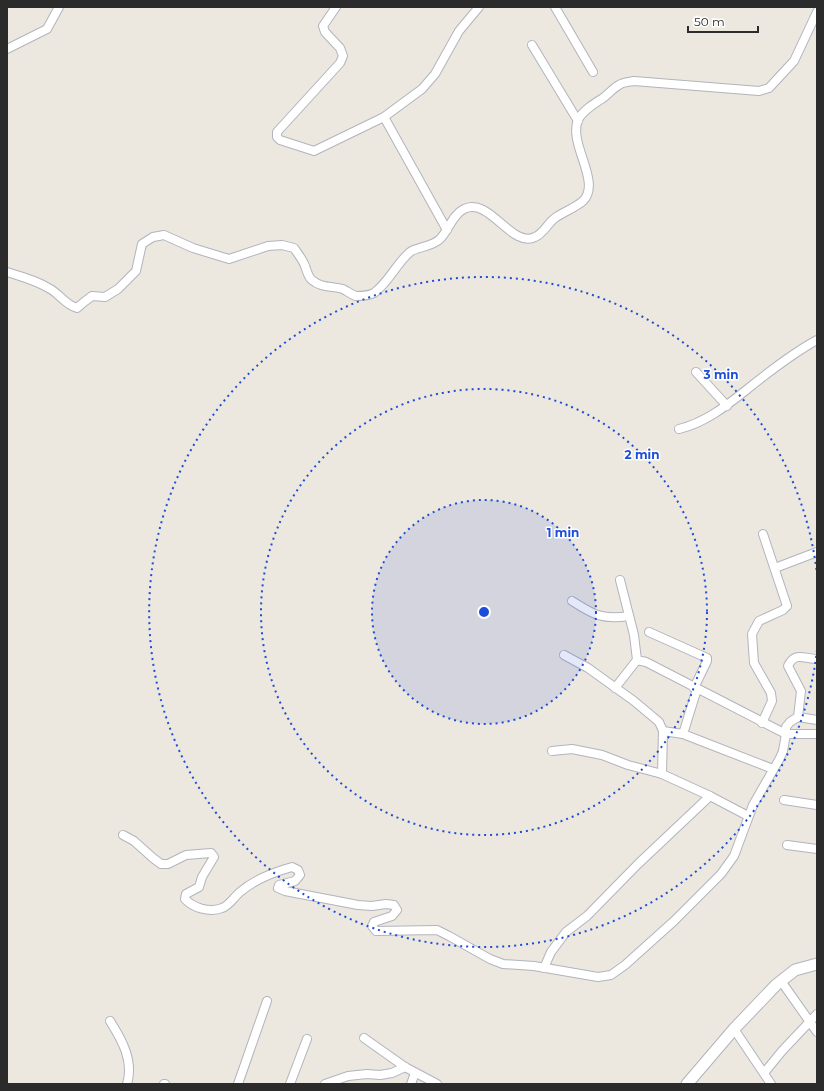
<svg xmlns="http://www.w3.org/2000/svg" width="824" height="1091" viewBox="0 0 824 1091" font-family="Montserrat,sans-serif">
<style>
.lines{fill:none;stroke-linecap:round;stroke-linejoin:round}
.street-casing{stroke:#b2b4be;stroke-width:10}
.secondary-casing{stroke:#b2b4be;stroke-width:13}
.street{stroke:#fff;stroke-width:8}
.secondary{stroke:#fff;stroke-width:11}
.ring{fill:none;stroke:#1d4ed8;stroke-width:2;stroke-dasharray:2 4}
.centre{fill:#1d4ed8;stroke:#fff;stroke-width:2}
.ring-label{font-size:12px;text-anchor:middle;font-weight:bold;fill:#1d4ed8;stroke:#fff;stroke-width:3;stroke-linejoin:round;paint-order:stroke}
</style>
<rect width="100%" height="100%" fill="#ece7df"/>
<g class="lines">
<defs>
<g id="street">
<path d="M336,7L323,26L325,32L340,48L343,56L340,63L277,132V137L280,140L314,151L384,117L422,89L435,74L459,31L479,7"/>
<path d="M555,7L593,72"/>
<path d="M532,45L578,121"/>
<path d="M7,49L47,29L59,7"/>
<path d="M384,117L447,230"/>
<path d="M7,272C23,277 38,281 52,290C61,296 66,305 77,308L84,302L92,296L105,297L118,289L136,271L142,244L153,237L164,235L193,248L229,259L268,246L282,245L294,248C298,254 303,260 305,266C307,271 308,277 312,280C321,288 332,286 343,289C347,291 352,295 356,296C361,296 370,295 374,293C389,282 396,264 410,252C416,247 432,247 440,239C449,230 452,215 464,209C489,196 512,249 535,237C544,233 547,224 555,218C563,212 575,208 583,201C602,182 568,144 578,120C582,111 595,103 603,98C609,94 613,88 619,85C623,82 629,82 634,81L759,91L769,88L794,61L817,12"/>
<path d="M696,372L727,406"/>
<path d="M679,429C704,423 725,407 745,391C766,374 793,353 817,340"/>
<path d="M775,568L817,552"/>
<path d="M620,580L634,635L637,660L646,662L786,734H817"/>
<path d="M572,601C594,615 602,620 629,616"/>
<path d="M649,632L707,658V661L694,688"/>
<path d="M564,655L588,668L634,701L659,722L663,731"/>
<path d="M615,688L637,660"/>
<path d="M697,689L683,734L773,769"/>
<path d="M798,717L801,691L788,666C795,651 804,659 817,659"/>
<path d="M762,723L772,701L771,693L754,663L752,634L759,621L783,610L787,606L763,534"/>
<path d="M552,751L572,749L602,755L628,765L662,774L710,796L748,816"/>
<path d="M662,774L663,731L683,734"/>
<path d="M784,800L817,805"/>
<path d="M123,835L134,841L153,858L161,864H168L186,855L211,853L214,857L202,877L199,887L186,894L185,899C193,908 210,913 222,908C229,906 234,897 240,892C254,880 274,872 292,867L298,870L300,875L295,881L279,885L278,888L285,891L358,905L372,906L386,904L394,905L397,910L392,916L374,922L372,926L376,931L437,930L449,936L490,959L503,964L534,966L598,977L611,975L625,965L674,921L721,874L734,856L753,805L780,758L783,751L786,734V727L790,722L798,717L817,720"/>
<path d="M787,845L817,849"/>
<path d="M544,968L551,952L566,932L587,916L638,864L710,796"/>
<path d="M781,981L817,1032"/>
<path d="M110,1021C122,1040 134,1061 127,1084"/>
<path d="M734,1029L771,1084"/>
<path d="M364,1038L405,1067L437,1084"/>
<path d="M764,1073L782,1051L817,1014"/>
<path d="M164,1084H165"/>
<path d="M238,1084L267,1001"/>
<path d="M290,1084L307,1039"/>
<path d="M325,1084L348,1076L367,1074L380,1075L392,1073L405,1067"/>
<path d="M411,1084L415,1073"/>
</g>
<path id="secondary" d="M687,1084L734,1029L776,985L795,970L817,964"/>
</defs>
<use href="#street" class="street-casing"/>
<use href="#secondary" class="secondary-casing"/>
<use href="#street" class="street"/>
<use href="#secondary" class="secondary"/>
</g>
<circle cx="484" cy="612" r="112" fill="#1d4ed8" fill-opacity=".12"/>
<g class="ring">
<circle cx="484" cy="612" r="112"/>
<circle cx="484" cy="612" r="223"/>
<path d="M817 650A335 335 0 1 1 817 574"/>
</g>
<circle cx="484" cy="612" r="6" class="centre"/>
<g class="ring-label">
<text x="721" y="379">3 min</text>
<text x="642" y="459">2 min</text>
<text x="563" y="537">1 min</text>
</g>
<rect width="824" height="1091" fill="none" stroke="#2b2b2b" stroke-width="16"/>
<path d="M688 26v6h70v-6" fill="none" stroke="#2b2b2b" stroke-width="2"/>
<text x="694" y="26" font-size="12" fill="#2b2b2b" stroke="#ffffff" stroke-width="3" paint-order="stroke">50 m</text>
</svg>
